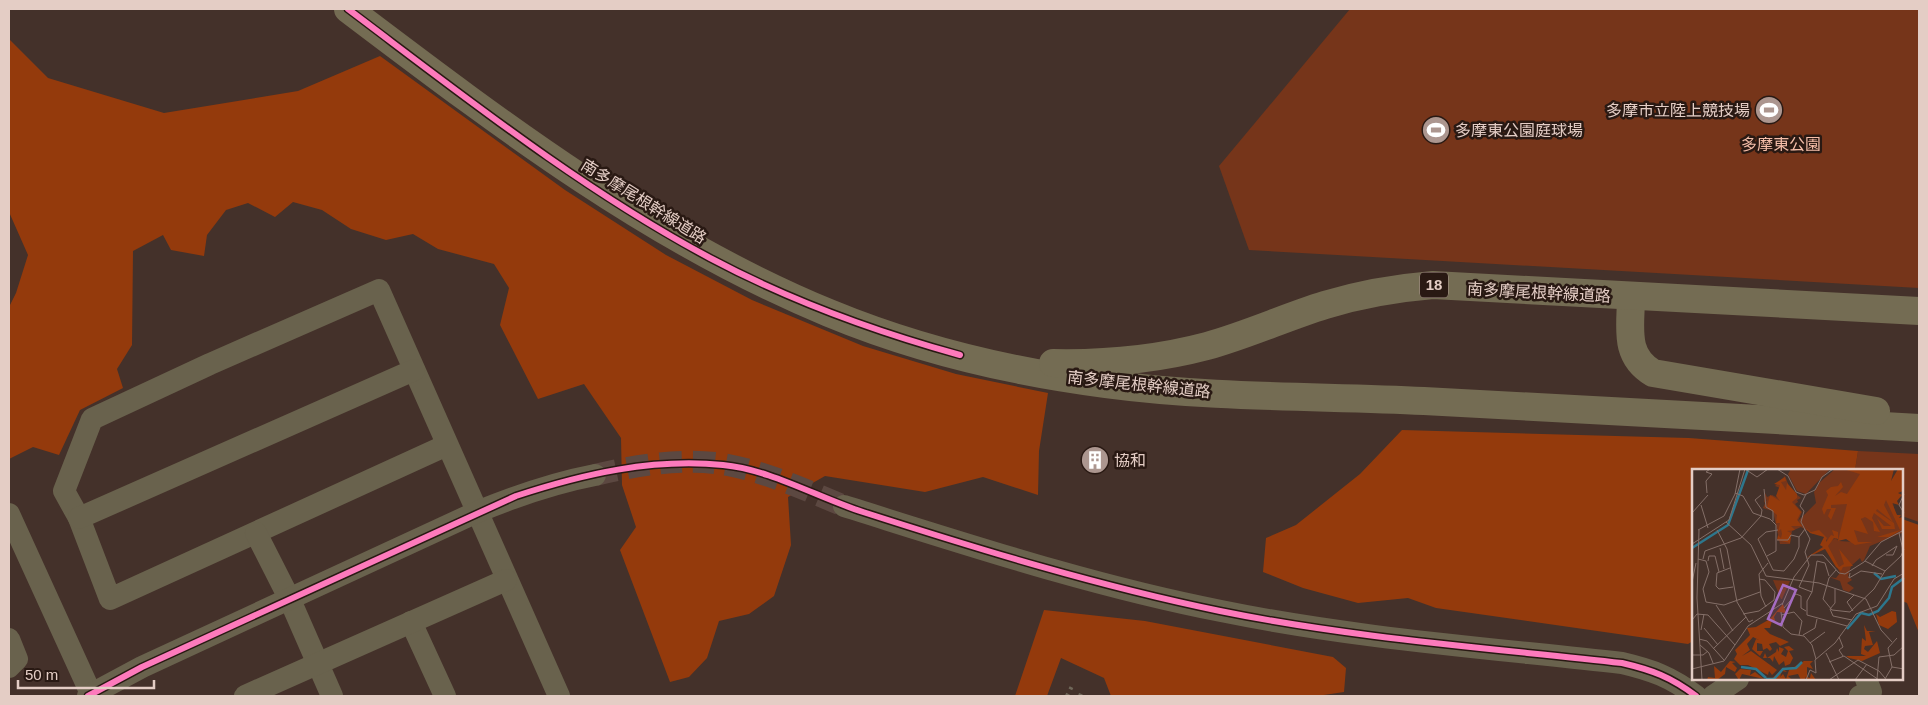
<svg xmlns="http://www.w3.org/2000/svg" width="1928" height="705" viewBox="0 0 1928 705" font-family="Arial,'Noto Sans JP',sans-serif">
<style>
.green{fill:#76351a}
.forest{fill:#943a0c}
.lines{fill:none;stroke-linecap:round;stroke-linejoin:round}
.minor-tunnel{stroke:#5c4841;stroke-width:22;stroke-dasharray:22 11;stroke-linecap:butt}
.minor{stroke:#69624d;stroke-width:22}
.major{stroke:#746c53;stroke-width:28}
.rail{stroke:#70685a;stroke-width:4;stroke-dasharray:2.5 5;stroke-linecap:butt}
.cycleway-casing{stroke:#291913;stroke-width:9}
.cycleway{stroke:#fd7abc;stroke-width:6}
.labels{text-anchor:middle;stroke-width:5;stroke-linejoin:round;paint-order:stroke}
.shield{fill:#291913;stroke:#ac9790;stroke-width:1}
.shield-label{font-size:15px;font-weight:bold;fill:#e4cdc5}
.poi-label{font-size:16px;fill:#e4cdc5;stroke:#291913;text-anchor:start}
.park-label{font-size:16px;fill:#f5bea9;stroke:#291913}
.street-label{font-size:16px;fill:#e4cdc5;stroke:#291913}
.inset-river{fill:none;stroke:#2d778d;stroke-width:2.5}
.inset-road{fill:none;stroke:#846f68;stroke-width:1}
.view{fill:#a56cc1;fill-opacity:0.15;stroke:#a56cc1;stroke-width:2.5}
.inset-edge{fill:none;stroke:#e4cdc5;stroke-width:2.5}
</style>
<rect width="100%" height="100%" fill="#44312a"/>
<g class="green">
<path d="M1350,9H1919V288L1249,250L1219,166Z"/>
<path d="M1858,451L1919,454V522L1902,516V470H1855Z"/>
</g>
<g class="forest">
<path d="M9,39L48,78L164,113L298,91L380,56L565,190L666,255L752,300L863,346L956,374L1048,393L1039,451L1038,495L983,477L925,492L825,476L788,497L791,545L774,596L749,614L719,621L707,658L689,677L670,682L620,550L636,527L622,485L621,438L584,384L538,399L500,325L509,288L494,264L438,249L413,234L386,240L351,229L322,210L293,202L275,217L248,203L226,210L207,235L204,256L171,250L163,235L133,251L132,345L117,369L123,388L80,410L59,455L33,447L9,459V307L16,293L28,255L9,212Z"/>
<path d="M1402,430L1689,438L1858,451L1855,470H1693V641L1688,644L1436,608L1408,598L1358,603L1303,588L1263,572L1266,538L1296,525L1360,474Z"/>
<path d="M1902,519L1919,525V633L1907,603L1902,601Z"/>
<path d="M1044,610L1145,621L1333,657L1346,668L1344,692L1317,696H1111L1104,678L1061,658L1047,696H1015Z"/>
</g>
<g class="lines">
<path class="minor-tunnel" d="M595,475C636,465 686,457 728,465C769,473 806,490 844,506"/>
<g class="minor">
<path d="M447,445L110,599L79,518L64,491L92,419L210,364L379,290L559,696"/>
<path d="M844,506C969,545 1093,586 1221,611C1353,638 1489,648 1622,663C1652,670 1671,677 1696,696"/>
<path d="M9,514L92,696"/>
<path d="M79,518L414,370"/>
<path d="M256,533L290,600L332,696"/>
<path d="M411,622L445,696"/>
<path d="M9,639L17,659L9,667"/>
<path d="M88,696L142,667L477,512C516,496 553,483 595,475"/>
<path d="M245,696L506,580"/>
<path d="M1713,696L1738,679"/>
<path d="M1860,696L1871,692L1866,679"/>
</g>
<g class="major">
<path d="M348,9C500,124 652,240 829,313C916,349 1013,372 1106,384C1211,398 1318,396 1424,401C1589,409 1754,419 1919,428"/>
<path d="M1631,296C1631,327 1623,355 1653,373L1876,411"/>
<path d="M1053,363C1105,364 1158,359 1207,346C1247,335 1286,317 1325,305C1361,294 1397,288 1433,285L1919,311"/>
</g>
<g class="rail">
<path d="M1067,696L1072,686"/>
<path d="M1080,696L1082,691"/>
</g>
<defs>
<g id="cycleway">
<path d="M348,9C465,97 581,189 710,258C789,300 873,331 960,355"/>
<path d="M88,696L142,667L516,496C583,474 652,458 723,465C769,469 819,498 863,512C981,550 1099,586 1220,611C1352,638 1489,648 1622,663C1652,670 1671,677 1696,696"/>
</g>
</defs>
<use href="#cycleway" class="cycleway-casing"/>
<use href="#cycleway" class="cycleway"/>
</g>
<defs>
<symbol id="stadium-disc" viewBox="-11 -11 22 22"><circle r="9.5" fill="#ac968f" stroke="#291913"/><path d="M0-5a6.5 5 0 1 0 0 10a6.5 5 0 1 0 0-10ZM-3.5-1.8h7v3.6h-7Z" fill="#fff"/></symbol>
<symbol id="building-disc" viewBox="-11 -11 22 22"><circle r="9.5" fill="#ac968f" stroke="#291913"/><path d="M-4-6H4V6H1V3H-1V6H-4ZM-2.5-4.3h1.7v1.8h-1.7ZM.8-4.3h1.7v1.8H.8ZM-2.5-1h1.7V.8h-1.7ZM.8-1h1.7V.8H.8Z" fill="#fff"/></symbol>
</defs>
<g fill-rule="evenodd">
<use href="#stadium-disc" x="1753" y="94" width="32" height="32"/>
<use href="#stadium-disc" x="1420" y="114" width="32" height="32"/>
<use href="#building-disc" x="1079" y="444" width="32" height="32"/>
</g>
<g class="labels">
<rect class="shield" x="1420" y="272.5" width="28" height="25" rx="4"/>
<g class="shield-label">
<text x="1434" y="290">18</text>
</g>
<g class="poi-label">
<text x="1750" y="116" text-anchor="end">多摩市立陸上競技場</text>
<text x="1455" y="136">多摩東公園庭球場</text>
<text x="1114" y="466">協和</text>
</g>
<g class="park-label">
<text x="1781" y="150">多摩東公園</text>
</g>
<g class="street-label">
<text transform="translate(644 201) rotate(32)" y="6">南多摩尾根幹線道路</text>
<text transform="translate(1539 292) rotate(3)" y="6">南多摩尾根幹線道路</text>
<text transform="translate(1139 384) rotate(6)" y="6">南多摩尾根幹線道路</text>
</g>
</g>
<g transform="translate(1692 469)">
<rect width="211" height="211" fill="#44312a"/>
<path d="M99,0H138L114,25L105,22L96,5ZM143,0H169L171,4L152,70L146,71L144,68L136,72L130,65H121L109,58L100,62L98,75H88L81,42L71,39L75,30L72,34L73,24L75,28L80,26L88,30V19L83,17L93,7L98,20L109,29L105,31L108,36L106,33L103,35L110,43L106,52L124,34L122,23L127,14ZM194,30H200L203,43L209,52L211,51L212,63L178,77L172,91L170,93L168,89L159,97L156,107L160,111L155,114L162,119L157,123L151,121L148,112L137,108L144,109L148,104L134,76L143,69L147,72L163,73L161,61H165L171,46L177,50L185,37ZM81,111L98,112L90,130H89Z" fill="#76351a"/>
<path d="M151,0H202L199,12L206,0H211V22L206,24L210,26L205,32L207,36L200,34L205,46H209L207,49L211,48L209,61L197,68H185L208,61L194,31L192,36L201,53L185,40L184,42L202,54L203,60H190L185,49L192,57H199L182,44L180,49L188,63L182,62L181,53L173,48L169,50L176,65L162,61L166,73H181L163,76L154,70L146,72L155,35L139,36V39H144L139,51L136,47L139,40H135L132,46L130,40L136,26L134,22L139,18L146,17L149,13L151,18L143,27L149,23L155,25L168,5ZM93,8L94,12L89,13L94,21L95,14L105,25V29L100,33L109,43L105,51L110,57H99L103,61L95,62L99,64L98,74L85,71L86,66L89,69L90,65L89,60L86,63L88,54H84L85,46L75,38L78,26L88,32L84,27L88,16L82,15ZM146,57V70L142,69L136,77L147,98L152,95L147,80L161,97L151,98L149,102L144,98L133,80L114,89L131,78L128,76L132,68L118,64L114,59L119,63L127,61L135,69L134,73L139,66L142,67L140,61L146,63ZM91,135L94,144L85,143L82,148L84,154L80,152L78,159H72L78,165L97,173L88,177L84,173L77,175L80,180L78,182L75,179L71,181L70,175L65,174V182H71L68,187L60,180L64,170L67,171L61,168L55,175L58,181L50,187L59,182L85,201L80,206L77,202L76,206L56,196H48L42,190L45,185L43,181L58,166L55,159L64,158L78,150ZM200,142L204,143L205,153L196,160L187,156L184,145L188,148ZM172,156L175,162H184L177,163L181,176L173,177L172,180L176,183L185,172L188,184L170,192L157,189L154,187H174L169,185L170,169L174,172ZM97,177L102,181L97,182L101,189L98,195L93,197L92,192L87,196L82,187L81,193L78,189H71L73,184L75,189L84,183L85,179L87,183V178L92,180L89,185L94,188L96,182L92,178ZM38,192L44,193L40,194L45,199L43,203L34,198L33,205L25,211H15L16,208L23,209L22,197L29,203ZM112,192H121L118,195L121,200L115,198V208L118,209L119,204L124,211H114L113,207V211H109L106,205L96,207L100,211H78L91,200L95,203L90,202L88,208L91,205L94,210L97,201ZM48,200L59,201L58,206L63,203L72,210L50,205L47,211L43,205Z" fill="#943a0c"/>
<path class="inset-river" d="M0,79L36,56L56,1M182,104L189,110L204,107M155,160L169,144L177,146L186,142L197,129L200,118L212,109M49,198L64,200L74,209M74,210H82L91,200L104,199L110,193"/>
<path class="inset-road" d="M53,0L65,8L76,0M85,0L96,7L104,23L112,26L123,21L130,8L141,0M72,20L74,38L81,42V52M15,24L14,12L20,5L14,3L18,0M43,24L51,27L61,44L78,50L84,56V82L75,87M114,25L108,37L112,42L109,53L118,70L113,83L117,96L107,118L120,123L115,132V146L155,157M212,25L207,36L212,44M9,36L16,59M0,44L16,26M69,47L70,41L63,31L69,26M34,53L59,76L74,107L127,114L174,130L189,161L200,173M6,61L32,47L43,25L48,0M7,61L5,129L10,211M25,61L35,80L45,133L57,153L61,151M86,61L74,63L66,70L81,101L92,102L102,90L107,78V68L113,60M207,64L211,81M85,71H96L99,66L107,68M0,75L37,51L53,0M28,79L32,100M194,86H201L205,77M6,90L14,92L17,103L11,120L14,133L32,136L68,123M11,90L13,82L49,69L69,47M16,92L17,87H23L27,103M173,92L193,102M180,97L184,91L205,77M38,99L25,104L24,117L27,120L41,118M144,101L137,109L131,130L140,141L158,143L182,120L193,102L209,87L212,80M158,104L157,109L169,102L190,105M0,113L4,94M120,123L125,92L133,94L137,107M24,136L41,162M90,136L102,108L119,86H131L147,104L153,105L172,93L189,73L212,61M74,138L69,127L67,105L76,94M92,139L104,125L109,127V139L114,142M138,140L141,147L160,151M138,140L143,134V120M161,142L155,133L162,126M89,143L91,158L99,165L112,167L120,176L124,190M51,145L67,142L82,131L83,123L73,111L67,110M89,146L102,143L110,152L107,166M0,151L5,145L16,146L43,176M12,159L26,176M9,161L12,145M111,166L123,159L125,150M147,168L151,178L147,181L151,187M7,170L15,172L32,191M118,174L133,163M8,176L17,184L21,194M21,180L54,148M134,184L147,211M0,186H11L16,182M137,193L152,187L187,211M200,198L196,179L205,169M0,200L32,192L56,157L91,134M185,210L187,188L202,186L212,177M193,210L200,198L212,200M114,211L118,201L124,204L123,191L143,174L164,145L185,137L202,110L212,104M137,211L166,191L187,202L193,209M163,211L175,195"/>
<path class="view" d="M91,116L104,121L89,156L76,150Z"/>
<rect width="211" height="211" class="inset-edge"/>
</g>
<rect width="1928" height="705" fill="none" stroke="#e4cdc5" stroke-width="20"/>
<path d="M18 680v8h136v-8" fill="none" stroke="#e4cdc5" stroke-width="2.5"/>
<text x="25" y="680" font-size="15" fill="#e4cdc5" stroke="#291913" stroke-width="4" paint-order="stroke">50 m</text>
</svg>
